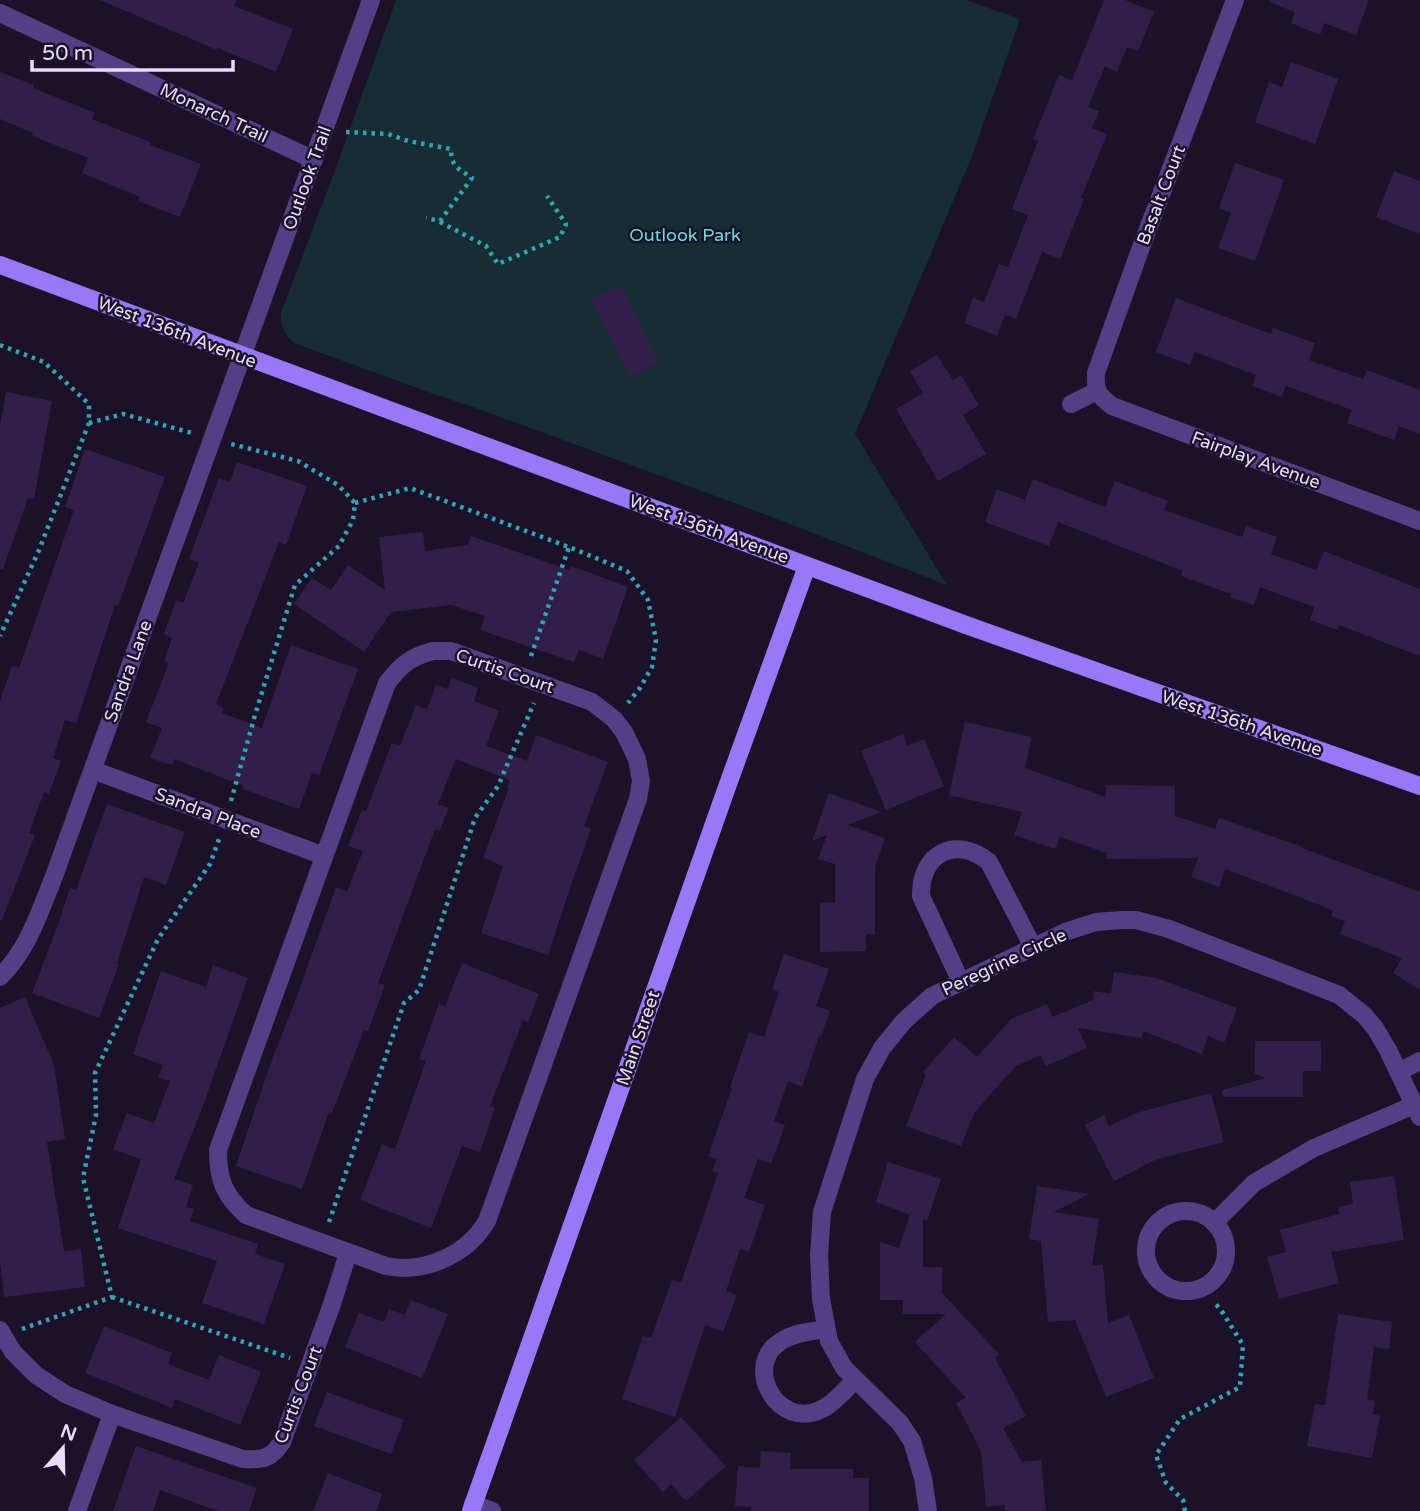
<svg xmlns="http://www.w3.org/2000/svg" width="1420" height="1511" viewBox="0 0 1420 1511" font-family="'Varela Round',sans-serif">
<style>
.green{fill:#152d33}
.building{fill:#311f49}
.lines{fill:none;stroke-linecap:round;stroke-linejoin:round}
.path{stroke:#38a2b5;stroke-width:4.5;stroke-dasharray:3.5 5;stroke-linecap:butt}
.street{stroke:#524085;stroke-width:18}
.secondary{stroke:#9779f7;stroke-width:18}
.labels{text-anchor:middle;stroke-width:5;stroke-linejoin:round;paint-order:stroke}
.street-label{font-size:18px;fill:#e7dcfd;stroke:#1b1229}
.park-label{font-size:18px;fill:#6bdad6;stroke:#1b1229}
</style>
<rect width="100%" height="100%" fill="#1b1229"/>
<path class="green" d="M396,0H966L1020,19L972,156L855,434L947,585L764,514L473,407L431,393L294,343C284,333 280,327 281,313L337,165Z"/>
<g class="building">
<path d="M100,0H237L234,6L293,29L276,72L217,48V50Z"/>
<path d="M1104,0H1125L1154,12L1138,51L1127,47L1117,72L1105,66L1088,107L1099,111L1092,128L1107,134L1081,198L1084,199L1060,259L1042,252L1016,319L1005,315L997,336L964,323L973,298L984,302L999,264L1008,267L1028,215L1012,209L1038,141L1033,139L1059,75L1072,80Z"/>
<path d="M1270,0H1369L1356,35L1324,23L1320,35L1291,23L1295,12L1270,2Z"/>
<path d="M1291,62L1338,79L1315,144L1255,122L1269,82L1282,87Z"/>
<path d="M0,72L34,85L33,88L95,113L92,119L150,142V145L201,164L180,217L138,201L140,197L82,173L88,158L32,136L33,133L0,119Z"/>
<path d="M1235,163L1284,180L1255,261L1218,248L1231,213L1219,208Z"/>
<path d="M1394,171L1420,181V234L1376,217Z"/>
<path d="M621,285L659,363L630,377L591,299Z"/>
<path d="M1176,298L1271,334L1273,328L1315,343L1309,360L1363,379L1367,370L1420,390V434L1399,426L1394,440L1347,423L1352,410L1286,386L1282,397L1252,386L1256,375L1195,352L1190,365L1156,352Z"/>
<path d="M937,355L953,380L961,375L979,405L963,415L986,454L938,481L896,409L923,393L910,371Z"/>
<path d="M6,392L52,401L34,499L28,498L3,569H0V425Z"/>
<path d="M85,449L165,477L118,606L115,605L76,723L65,720L53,758L61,761L49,794L44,792L29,833L35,835L2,920H0V701L12,666L19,668L74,510L65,507Z"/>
<path d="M237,462L307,486L286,545L279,542L216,704L224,708L222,713L262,728L291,645L358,669L319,775L312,773L299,809L243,789L244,786L174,759L172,765L150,758L162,728L146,722L169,663L164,661L172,638L164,634L176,600L183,603L199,563L189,559L219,478L230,482Z"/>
<path d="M1033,479L1105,507L1115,481L1168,501L1164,510L1242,537L1246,526L1277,537L1271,554L1316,570L1324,551L1420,589V656L1339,625L1337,630L1310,620L1314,607L1260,587L1254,605L1230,597L1231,594L1181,576L1183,571L1058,522L1049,546L985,522L997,489L1025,500Z"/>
<path d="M423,532L425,551L468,545L471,536L569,570L571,566L628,587L603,659L579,650L574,662L480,630L485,616L451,605L391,612L364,652L294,604L312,578L331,590L348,565L385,590L379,537Z"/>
<path d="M452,678L478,688L474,701L499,711L486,746L527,761L536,735L608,762L584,826L591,829L571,885L548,955L481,933L503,866L483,858L509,788L507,787L510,780L456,759L438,804L449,808L439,831L435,829L378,983L385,985L368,1031L364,1030L332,1113L329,1112L302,1189L236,1166L270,1065L294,1004L336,887L347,892L363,851L348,846L362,810L366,811L392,743L400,746L416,705L427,709L436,685L447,689Z"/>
<path d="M965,722L1032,737L1025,768L1106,797V785L1175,786V816L1215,829L1219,818L1303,847L1302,848L1420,892V990L1393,973L1402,958L1340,934L1345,921L1331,916L1333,910L1225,869L1219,887L1191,877L1198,858L1107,859V853L1060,837L1055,849L1014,835L1022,812L949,795Z"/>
<path d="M903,734L907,746L924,739L944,786L886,810L861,751Z"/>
<path d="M829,793L881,812L848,825L885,838L875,867V934H866V951L820,952V902L835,903V864L818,859L827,835L812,841Z"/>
<path d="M107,804L185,832L166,885L144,877L117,963L119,964L99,1018L32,993L58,925L70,888L76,890Z"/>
<path d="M784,954L829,969L816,1006L830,1011L821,1037L819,1036L802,1087L788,1081L774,1121L785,1125L771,1164L758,1159L744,1198L765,1205L749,1252L740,1249L726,1291L737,1295L723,1332L705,1325L675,1417L622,1399L643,1336L651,1338L672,1280L681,1283L718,1173L712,1171L717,1159L708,1156L732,1088L730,1087L749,1032L764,1037L779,992L772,989Z"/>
<path d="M462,963L539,994L528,1022L523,1020L490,1106L495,1108L480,1152L462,1146L431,1228L360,1200L382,1144L395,1149L426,1061L419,1059L439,1004L445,1007Z"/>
<path d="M213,965L248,978L204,1103L174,1179L193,1185L186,1207L194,1209L190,1221L258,1244L255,1254L285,1264L264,1324L202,1303L217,1261L118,1228L141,1159L113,1149L127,1113L154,1123L170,1081L158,1077L163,1065L133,1054L161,971L206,987Z"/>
<path d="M1114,972L1157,978L1237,1008L1224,1043L1208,1036L1202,1054L1143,1031L1142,1038L1078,1028L1087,1048L1046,1066L1041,1055L1016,1066L974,1113L961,1146L906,1126L926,1074L923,1072L954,1037L977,1057L1011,1019L1047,1004L1052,1017L1093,1000L1094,991L1111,994Z"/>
<path d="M25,997L54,1065L65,1139L47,1142L64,1251L81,1249L85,1287L4,1297L0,1263V1008Z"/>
<path d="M1255,1041H1321V1071H1303V1097H1223L1222,1090L1266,1078L1255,1074Z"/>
<path d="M1211,1093L1224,1142L1155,1160L1114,1181L1085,1125L1104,1115L1109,1126L1136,1113Z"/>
<path d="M888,1162L941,1179L927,1221L923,1219V1267H942V1293L999,1354L995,1358L1026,1416L1003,1428L1022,1462L1041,1460L1046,1511H1005V1505L986,1507L981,1451L956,1403L966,1398L915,1342L946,1314H903V1300H880V1242L899,1248L910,1215L876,1202Z"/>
<path d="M1394,1176L1404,1240L1331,1252L1339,1283L1279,1299L1267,1257L1286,1252L1280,1230L1339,1214L1338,1207L1353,1204L1350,1182Z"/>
<path d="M1037,1186L1089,1194L1054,1212L1099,1219L1092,1266L1103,1265L1108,1323L1129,1315L1154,1378L1106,1397L1075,1320L1048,1322L1041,1241L1029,1239Z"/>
<path d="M411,1300L448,1314L422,1378L345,1347L359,1313L384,1322L389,1309L405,1315Z"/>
<path d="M1338,1314L1392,1322L1389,1349L1374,1347L1367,1399L1375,1401L1373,1414L1380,1416L1372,1458L1307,1446L1315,1404L1325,1405Z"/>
<path d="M104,1326L172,1353L168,1364L209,1380L219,1355L261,1372L240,1425L175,1399L172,1408L85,1373Z"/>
<path d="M327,1392L404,1420L391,1454L314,1426Z"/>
<path d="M681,1417L726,1466L686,1501L671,1484L663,1492L634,1460Z"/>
<path d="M136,1446L257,1488L249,1511H218L160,1490L153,1511H113Z"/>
<path d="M761,1451L791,1453L790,1469H853V1478H869V1511H751L752,1507L735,1506L738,1466L760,1468Z"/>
<path d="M328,1473L382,1494L376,1511H313Z"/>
</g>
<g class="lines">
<g class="path">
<path d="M346,132L388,134L408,141L451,149C451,167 458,168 472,178L440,221L426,218"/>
<path d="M440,222L486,246L498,264L560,237L566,224L547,196"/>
<path d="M0,345L44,362L89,404V423L39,550L0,636"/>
<path d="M89,423L123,414L192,433"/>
<path d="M355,503L410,488L569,547L627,571L648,600L656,640L652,667L640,688L628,703"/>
<path d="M531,656L569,547"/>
<path d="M231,801L255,715L295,585L339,546L353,520L355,503L338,485L298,461L231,444"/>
<path d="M329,1222L404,1003L419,990L475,818L498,786L534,703"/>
<path d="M112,1297L290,1358"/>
<path d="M22,1329L112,1297L83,1178L96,1115L95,1073L158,939L210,864L219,839"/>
<path d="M1185,1511L1183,1500L1166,1483L1156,1455L1180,1419L1240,1387L1243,1345L1221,1310L1213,1301"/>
</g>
<g class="street">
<path d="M1235,0L1140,250L1096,373C1095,392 1098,395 1112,406L1420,521"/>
<path d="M0,13L314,160"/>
<path d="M1071,404L1097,391"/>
<path d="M433,651H451L592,702L614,719L624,732L637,759L641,781L638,799L487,1221C467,1255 424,1274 386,1266L246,1215C224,1195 218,1180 218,1150L387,683C401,665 410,657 433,651Z"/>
<path d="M93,770L324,856"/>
<path d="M0,977C28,949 38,916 53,879L371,0"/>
<path d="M961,982L921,896C920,853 956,835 989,862L1033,947"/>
<path d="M1398,1072L1420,1061"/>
<circle cx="1186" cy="1251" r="40"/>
<path d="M1214,1223L1254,1183L1314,1148L1414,1105"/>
<path d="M825,1329C812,1331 795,1333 783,1340C740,1364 778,1432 822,1409C833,1404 846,1389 855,1380"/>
<path d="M0,1330L13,1352L36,1375L65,1394L112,1414L243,1459C263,1460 271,1459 282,1442L332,1304L348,1253"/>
<path d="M473,1504L492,1511"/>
<path d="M77,1511L112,1414"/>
<path d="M928,1511L923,1478L912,1441L900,1423L844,1368L829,1341L821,1299L819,1255L822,1212L865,1079L882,1048L904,1021L932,996L1065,932L1096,922L1121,920H1136L1169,929L1339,995L1364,1015L1375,1028L1388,1050L1420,1117"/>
</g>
<g class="secondary">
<path d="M0,265L966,625L1420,786"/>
<path d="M471,1511L727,787L807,566"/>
</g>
</g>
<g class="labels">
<g class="street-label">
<text transform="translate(214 113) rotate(25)" y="6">Monarch Trail</text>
<text transform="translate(307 178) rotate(-70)" y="6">Outlook Trail</text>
<text transform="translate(1161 195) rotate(-69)" y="6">Basalt Court</text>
<text transform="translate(177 332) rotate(21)" y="6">West 136th Avenue</text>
<text transform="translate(1256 460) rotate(20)" y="6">Fairplay Avenue</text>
<text transform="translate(709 529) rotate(20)" y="6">West 136th Avenue</text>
<text transform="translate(128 671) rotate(-70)" y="6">Sandra Lane</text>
<text transform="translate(505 671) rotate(19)" y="6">Curtis Court</text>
<text transform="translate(1242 723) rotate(19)" y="6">West 136th Avenue</text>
<text transform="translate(208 813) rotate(21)" y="6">Sandra Place</text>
<text transform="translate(1004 962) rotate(-25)" y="6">Peregrine Circle</text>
<text transform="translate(638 1038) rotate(-71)" y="6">Main Street</text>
<text transform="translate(298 1395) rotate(-69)" y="6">Curtis Court</text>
</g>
<g class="park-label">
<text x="685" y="241">Outlook Park</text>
</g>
</g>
<g transform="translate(63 1448) rotate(20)" stroke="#1b1229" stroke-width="5" paint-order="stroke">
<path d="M0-5L12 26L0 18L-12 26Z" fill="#e7dcfd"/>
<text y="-10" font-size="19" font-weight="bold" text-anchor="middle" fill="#e7dcfd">N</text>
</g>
<path d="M32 60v10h201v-10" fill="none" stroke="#e7dcfd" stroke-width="3.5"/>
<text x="42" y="60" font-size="21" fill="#e7dcfd" stroke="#1b1229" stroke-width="5" paint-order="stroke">50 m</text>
</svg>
